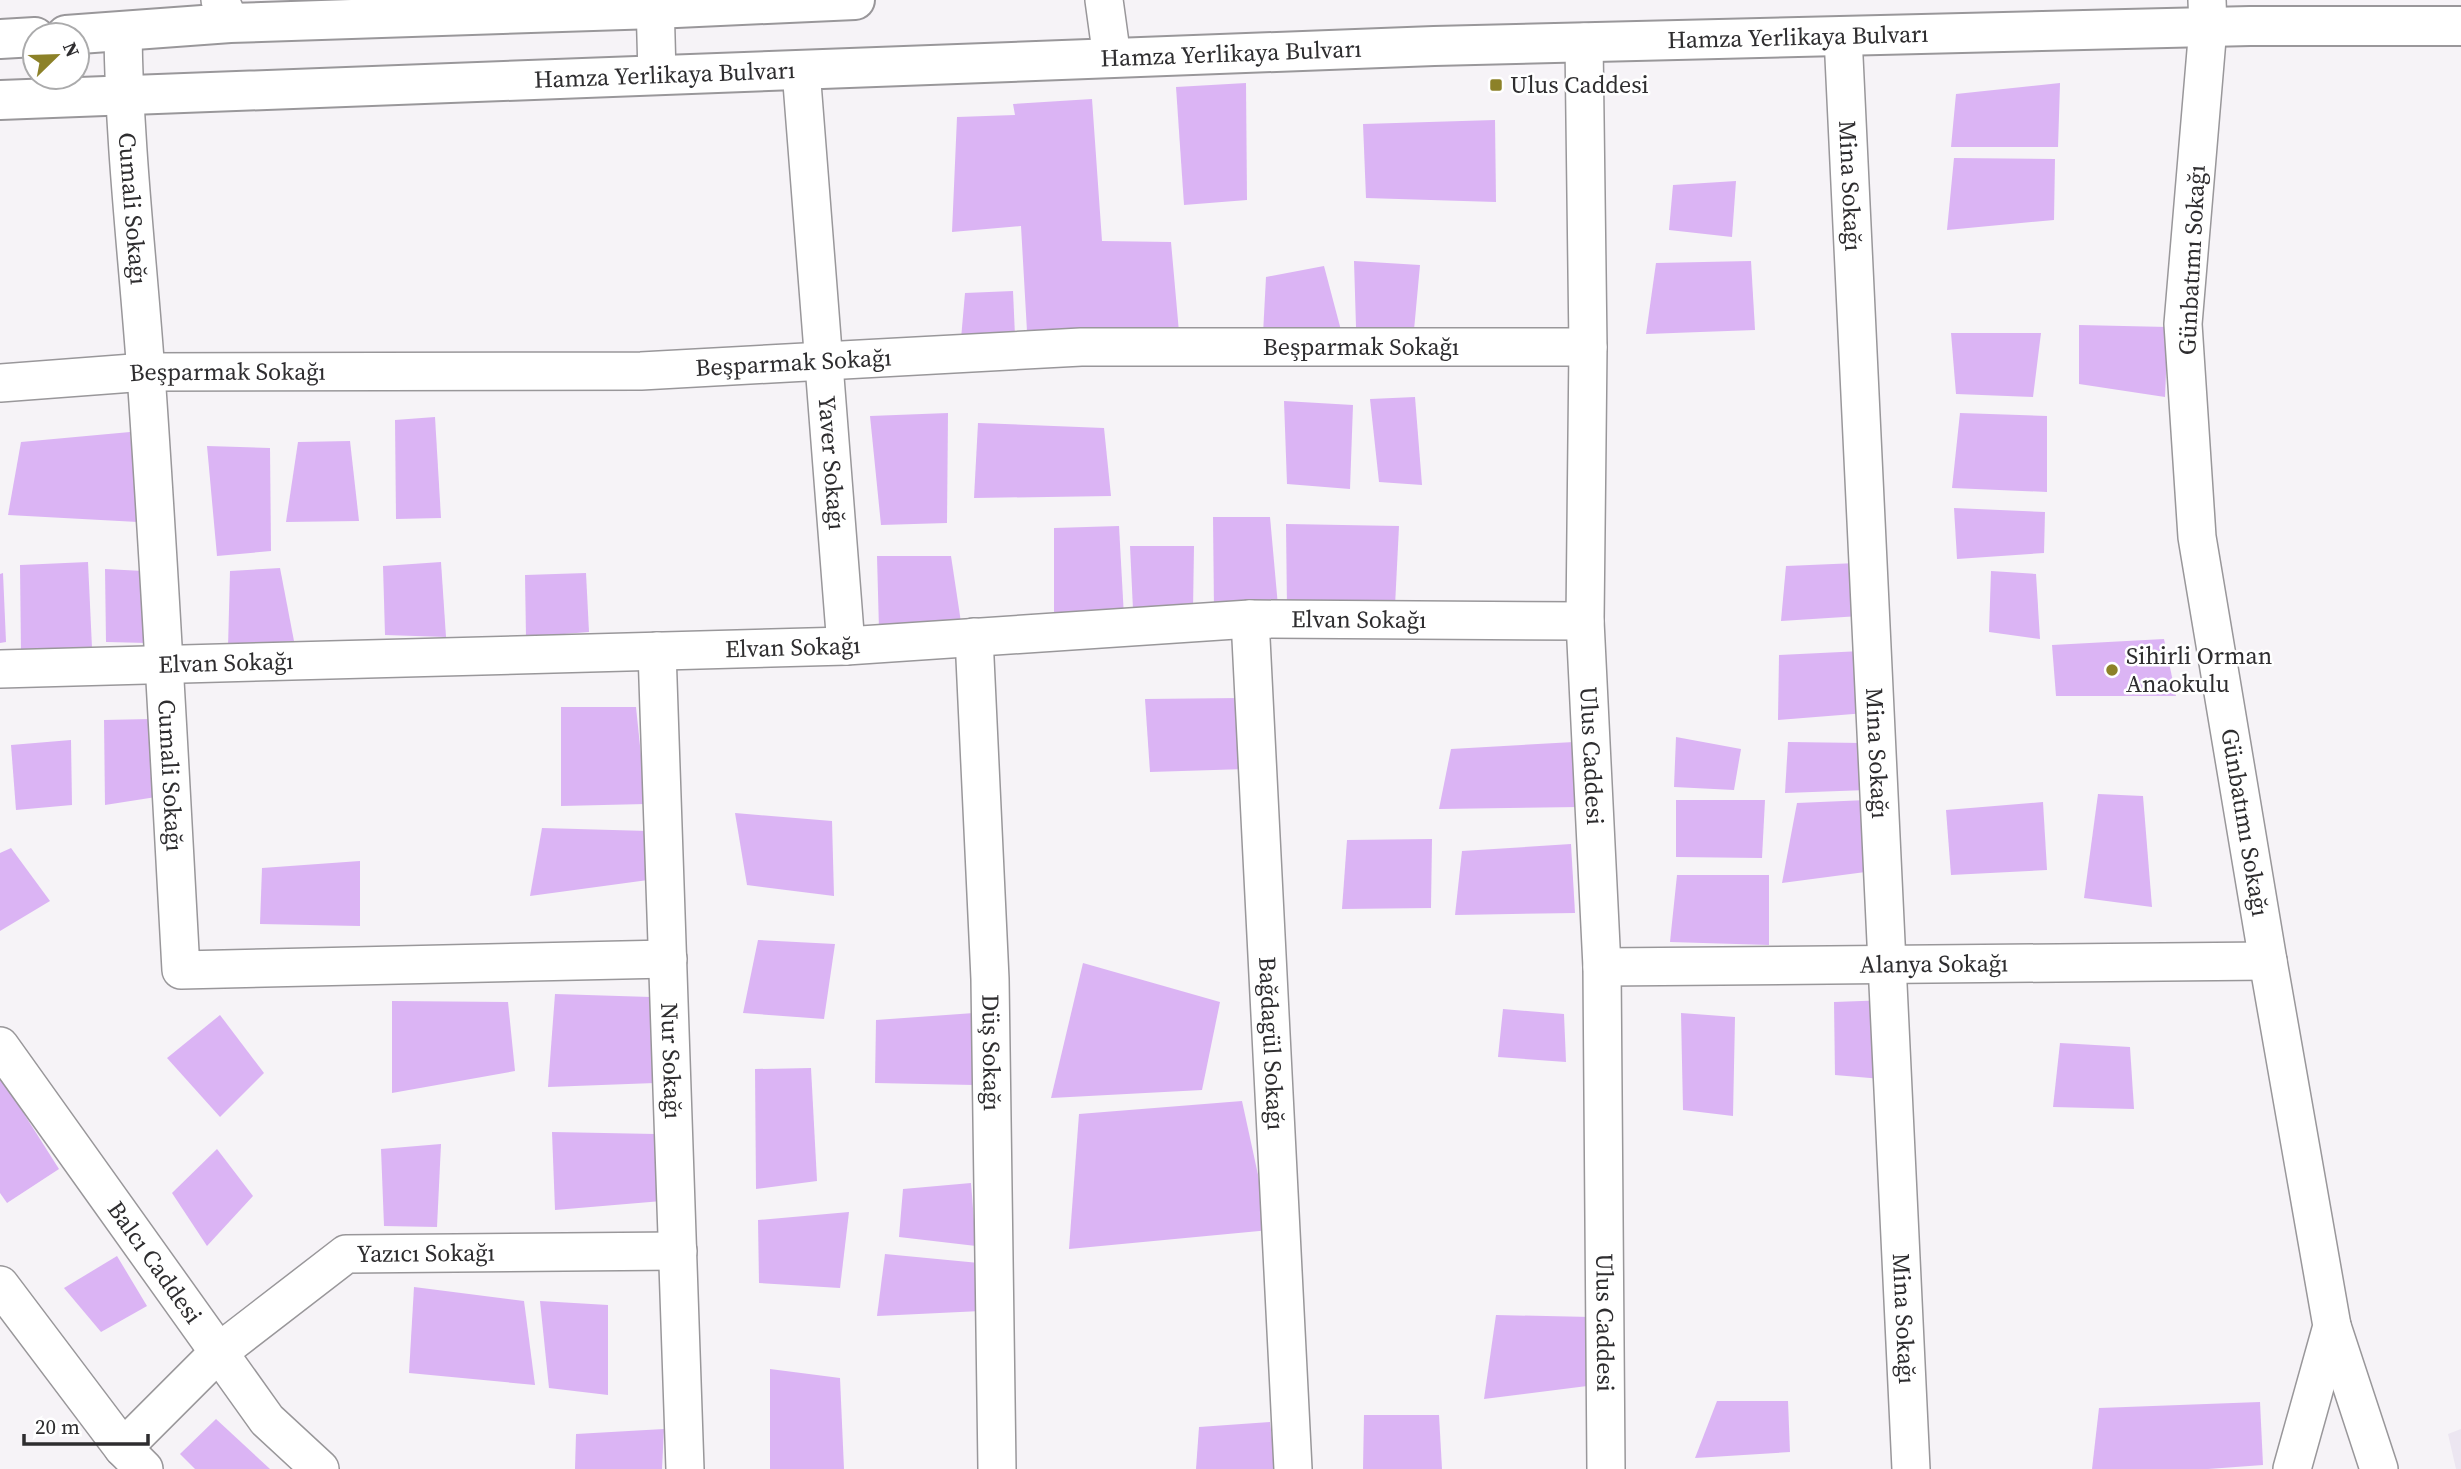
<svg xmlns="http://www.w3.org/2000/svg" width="2461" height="1469" viewBox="0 0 2461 1469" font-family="'Source Serif 4',serif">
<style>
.built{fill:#ece6f1}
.building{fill:#dbb4f4}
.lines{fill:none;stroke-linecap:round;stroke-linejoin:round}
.street-casing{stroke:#99979a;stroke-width:40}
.secondary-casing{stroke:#99979a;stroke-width:42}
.street{stroke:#fff;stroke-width:37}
.secondary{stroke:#fff;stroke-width:38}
.poi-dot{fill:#8c8128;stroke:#fff;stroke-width:2.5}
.labels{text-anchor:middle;stroke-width:5;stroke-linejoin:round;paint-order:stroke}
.street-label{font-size:24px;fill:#2e2d2f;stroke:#fff}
.poi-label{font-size:24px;fill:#2e2d2f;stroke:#fff;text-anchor:start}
</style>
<rect width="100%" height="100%" fill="#f6f3f7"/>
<path class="built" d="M2461,1429V1469H2456L2448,1434Z"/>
<g class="building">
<path d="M1246,83L1247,200L1184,205L1176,87Z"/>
<path d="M2060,83L2058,147H1951L1956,94Z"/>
<path d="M1092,99L1102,241L1171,242L1179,332L1028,349L1021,226L952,232L957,117L1015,115L1013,104Z"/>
<path d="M1495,120L1496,202L1366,198L1363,124Z"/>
<path d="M1954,158L2055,159L2054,220L1947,230Z"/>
<path d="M1736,181L1732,237L1669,230L1673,185Z"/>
<path d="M1354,261L1420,265L1414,330L1356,327Z"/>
<path d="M1751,261L1755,330L1646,334L1656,263Z"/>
<path d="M1324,266L1342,334H1263L1266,277Z"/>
<path d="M1013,291L1015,336L961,339L965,293Z"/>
<path d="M2079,325L2168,327L2165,397L2079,384Z"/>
<path d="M1951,333H2041L2033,397L1956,394Z"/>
<path d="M1415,397L1422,485L1379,482L1370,399Z"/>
<path d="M1284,401L1353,405L1350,489L1287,484Z"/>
<path d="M948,413L947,523L881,525L870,416Z"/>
<path d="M1960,413L2047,416V492L1952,488Z"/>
<path d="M435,417L441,518L396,519L395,420Z"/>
<path d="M978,423L1104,428L1111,496L974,498Z"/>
<path d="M130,432L138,522L8,515L21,442Z"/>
<path d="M350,441L359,521L286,522L298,442Z"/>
<path d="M207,446L270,448L271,551L217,556Z"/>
<path d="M1954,508L2045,512L2044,553L1957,559Z"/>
<path d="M1213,517H1270L1278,606L1214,611Z"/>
<path d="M1286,524L1399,526L1395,606L1287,609Z"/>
<path d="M1119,526L1124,617L1054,621V528Z"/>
<path d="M1130,546H1194L1193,611L1133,610Z"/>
<path d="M877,556H951L962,629L879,630Z"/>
<path d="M88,562L92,648L21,653L20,565Z"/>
<path d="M441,562L446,637L385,635L383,566Z"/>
<path d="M1857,563L1860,616L1781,621L1786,566Z"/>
<path d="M280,568L294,641L228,648L230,571Z"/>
<path d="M105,569L143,571L148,643L106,642Z"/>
<path d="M1991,571L2036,574L2040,639L1989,632Z"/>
<path d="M3,573L6,642L0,643V574Z"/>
<path d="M586,573L589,632L526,637L525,575Z"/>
<path d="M2164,639L2176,696H2056L2052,645Z"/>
<path d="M1862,651L1866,713L1778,720L1779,655Z"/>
<path d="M1240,698L1246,769L1150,772L1145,699Z"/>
<path d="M561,707H636L646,804L561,806Z"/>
<path d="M150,719L156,797L105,805L104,720Z"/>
<path d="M1676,737L1741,749L1734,790L1674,787Z"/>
<path d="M71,740L72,805L16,810L11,745Z"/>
<path d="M1574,742L1579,807L1439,809L1451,749Z"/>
<path d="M1788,742L1863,743L1867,790L1785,793Z"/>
<path d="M2098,794L2143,796L2152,907L2084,898Z"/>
<path d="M1676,800H1765L1762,858L1676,857Z"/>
<path d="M1867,800L1873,871L1782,883L1797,803Z"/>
<path d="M2043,802L2047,870L1951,875L1946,810Z"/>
<path d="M735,813L832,821L834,896L747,885Z"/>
<path d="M542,828L648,831V880L530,896Z"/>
<path d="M1432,839L1431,908L1342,909L1347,840Z"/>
<path d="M1571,844L1575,913L1455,915L1462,851Z"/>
<path d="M11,848L50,901L0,931V853Z"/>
<path d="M360,861V926L260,924L262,868Z"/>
<path d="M1677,875H1769V945L1670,942Z"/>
<path d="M758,940L835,944L824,1019L743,1013Z"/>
<path d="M1083,963L1220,1002L1202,1090L1051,1098Z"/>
<path d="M555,994L651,997L655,1083L548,1087Z"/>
<path d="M1889,1000L1882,1079L1835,1075L1834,1002Z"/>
<path d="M392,1001L508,1002L515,1071L392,1093Z"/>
<path d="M1503,1009L1564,1014L1566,1062L1498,1057Z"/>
<path d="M974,1013V1085L875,1083L876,1020Z"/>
<path d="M1681,1013L1735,1017L1733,1116L1683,1110Z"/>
<path d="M220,1015L264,1073L220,1117L167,1058Z"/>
<path d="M2060,1043L2130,1047L2134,1109L2053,1107Z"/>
<path d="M811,1068L817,1181L756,1189L755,1069Z"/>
<path d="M0,1076L59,1169L7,1203L0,1193Z"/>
<path d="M1242,1101L1270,1230L1069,1249L1079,1114Z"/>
<path d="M552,1132L656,1134L662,1201L555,1210Z"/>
<path d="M441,1144L437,1227L384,1226L381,1149Z"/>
<path d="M217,1149L253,1196L207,1246L172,1193Z"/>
<path d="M971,1183L976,1246L899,1237L903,1189Z"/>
<path d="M849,1212L840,1288L759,1283L758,1220Z"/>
<path d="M885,1254L979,1263L981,1311L877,1316Z"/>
<path d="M117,1256L147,1306L101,1332L64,1288Z"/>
<path d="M414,1287L524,1301L535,1385L409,1373Z"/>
<path d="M540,1301L608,1305V1395L549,1388Z"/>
<path d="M1496,1315L1591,1317L1595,1385L1484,1399Z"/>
<path d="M770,1369L840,1378L844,1469H770Z"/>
<path d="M1717,1401H1788L1790,1452L1695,1458Z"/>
<path d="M2260,1402L2263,1465L2208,1469H2092L2099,1408Z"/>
<path d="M1364,1415H1439L1442,1469H1363Z"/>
<path d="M216,1419L270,1469H195L180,1454Z"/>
<path d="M1270,1422L1276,1469H1196L1199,1427Z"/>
<path d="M664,1429L662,1469H575L576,1434Z"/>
</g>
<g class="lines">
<defs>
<g id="street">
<path d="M220,0L230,23"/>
<path d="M655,0L657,75"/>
<path d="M1104,0L1112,58"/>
<path id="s1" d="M2207,0L2208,27L2183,324L2197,537L2268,961L2332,1326L2292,1469"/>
<path id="s2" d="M123,31C124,146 138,260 146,374C160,573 170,771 181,970L668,959"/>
<path id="s3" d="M1843,36L1911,1469"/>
<path id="s4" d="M1584,42L1588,347L1585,621L1602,967L1606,1469"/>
<path id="s5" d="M801,70L846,646"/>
<path id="s6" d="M0,383L146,372L641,371L1081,347H1588"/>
<path id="s7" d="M1250,619L1293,1469"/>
<path id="s8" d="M974,637L990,979L997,1469"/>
<path id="s9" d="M657,651L685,1469"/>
<path id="s10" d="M0,669L846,646L1250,619L1585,621"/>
<path id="s11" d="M1602,967L2268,961"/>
<path id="s12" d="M0,1046L267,1420L320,1469"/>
<path d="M0,1285L123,1448L144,1469"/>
<path d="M2332,1326L2379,1469"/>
<path id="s13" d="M123,1448L219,1352L346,1254L678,1251"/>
</g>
<g id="secondary">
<path d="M66,35L230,23L655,9L855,0"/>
<path d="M0,39L35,37"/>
<path id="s14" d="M0,100L1434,46L2250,26H2461"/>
</g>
</defs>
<use href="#street" class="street-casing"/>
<use href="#secondary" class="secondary-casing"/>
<use href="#street" class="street"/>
<use href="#secondary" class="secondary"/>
</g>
<g class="poi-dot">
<rect x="1489" y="78" width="14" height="14" rx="3.5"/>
<circle cx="2112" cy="670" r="7"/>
</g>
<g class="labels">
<g class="street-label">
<text dy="8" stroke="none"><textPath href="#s14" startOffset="1799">Hamza Yerlikaya Bulvarı</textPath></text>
<text dy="8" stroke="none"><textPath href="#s14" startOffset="1232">Hamza Yerlikaya Bulvarı</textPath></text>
<text dy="8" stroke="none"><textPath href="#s14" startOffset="665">Hamza Yerlikaya Bulvarı</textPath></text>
<text dy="8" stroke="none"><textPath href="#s3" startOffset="150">Mina Sokağı</textPath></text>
<text dy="8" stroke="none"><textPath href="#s2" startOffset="178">Cumali Sokağı</textPath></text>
<text transform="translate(2192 260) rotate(-87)" y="8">Günbatımı Sokağı</text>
<text dy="8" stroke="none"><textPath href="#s6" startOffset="1362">Beşparmak Sokağı</textPath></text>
<text dy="8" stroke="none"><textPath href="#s6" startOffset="794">Beşparmak Sokağı</textPath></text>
<text dy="8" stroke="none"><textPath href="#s6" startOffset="228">Beşparmak Sokağı</textPath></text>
<text dy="8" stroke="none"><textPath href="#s5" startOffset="394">Yaver Sokağı</textPath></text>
<text dy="8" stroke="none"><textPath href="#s10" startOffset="1360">Elvan Sokağı</textPath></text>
<text dy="8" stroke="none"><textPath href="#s10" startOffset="793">Elvan Sokağı</textPath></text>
<text dy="8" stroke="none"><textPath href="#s10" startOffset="226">Elvan Sokağı</textPath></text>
<text dy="8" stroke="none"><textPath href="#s3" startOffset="718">Mina Sokağı</textPath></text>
<text dy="8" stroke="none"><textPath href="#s4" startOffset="714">Ulus Caddesi</textPath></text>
<text dy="8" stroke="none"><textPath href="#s2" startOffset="746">Cumali Sokağı</textPath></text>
<text dy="8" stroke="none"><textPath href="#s1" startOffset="828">Günbatımı Sokağı</textPath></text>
<text dy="8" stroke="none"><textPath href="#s11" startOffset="332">Alanya Sokağı</textPath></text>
<text dy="8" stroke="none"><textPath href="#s7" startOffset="425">Bağdagül Sokağı</textPath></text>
<text dy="8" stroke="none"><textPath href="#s8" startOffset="416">Düş Sokağı</textPath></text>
<text dy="8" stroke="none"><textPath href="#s9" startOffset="410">Nur Sokağı</textPath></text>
<text dy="8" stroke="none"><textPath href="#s13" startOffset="376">Yazıcı Sokağı</textPath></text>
<text dy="8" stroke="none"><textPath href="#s12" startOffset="266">Balcı Caddesi</textPath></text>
<text dy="8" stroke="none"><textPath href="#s3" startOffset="1284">Mina Sokağı</textPath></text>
<text dy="8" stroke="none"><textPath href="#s4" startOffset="1281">Ulus Caddesi</textPath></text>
</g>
<g class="poi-label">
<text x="1510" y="93">Ulus Caddesi</text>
<text x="2126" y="664">Sihirli Orman<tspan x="2126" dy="28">Anaokulu</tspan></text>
</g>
</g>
<g transform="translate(56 56) rotate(67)"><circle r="33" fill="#ffffff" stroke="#ababac" stroke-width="2"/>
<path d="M0-5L12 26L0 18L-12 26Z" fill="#8c8128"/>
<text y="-10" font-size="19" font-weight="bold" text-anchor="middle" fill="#2e2d2f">N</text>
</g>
<path d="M24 1434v10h124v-10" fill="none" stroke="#2e2d2f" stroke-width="3.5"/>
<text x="35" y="1434" font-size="21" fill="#2e2d2f" stroke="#ffffff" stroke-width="5" paint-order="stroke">20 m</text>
</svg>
